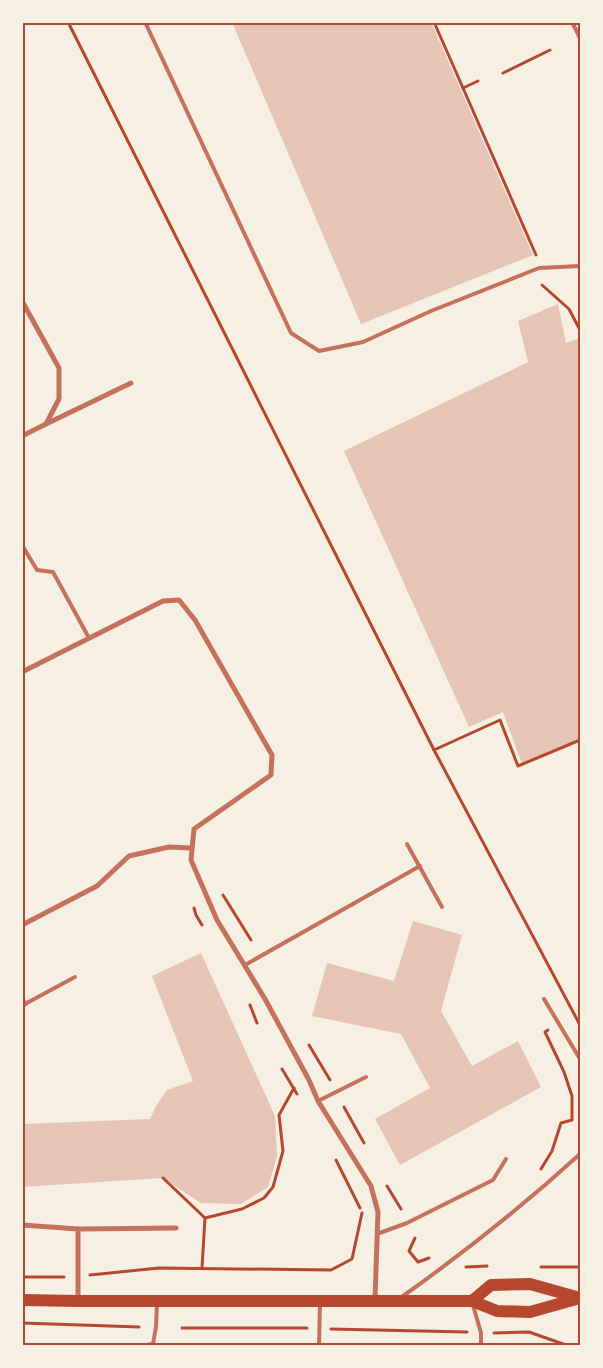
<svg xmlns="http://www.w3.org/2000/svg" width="603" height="1368" viewBox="0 0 603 1368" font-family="'Varela Round',sans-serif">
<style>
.building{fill:#e6c5b7}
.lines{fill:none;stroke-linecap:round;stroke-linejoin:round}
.path{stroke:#b5482f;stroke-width:3}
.service{stroke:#c5725c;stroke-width:4}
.minor{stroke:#c5725c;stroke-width:5}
.primary{stroke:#b5482f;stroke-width:12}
.neatline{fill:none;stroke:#b5482f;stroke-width:2}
</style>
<rect width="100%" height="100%" fill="#f6efe4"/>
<g class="building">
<path d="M232,22H431L533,255L361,324Z"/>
<path d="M558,304L566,343L580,338V739L522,764L503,712L469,727L344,451L528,362L518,321Z"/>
<path d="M413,921L462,935L441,1011L472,1066L518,1041L541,1087L400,1165L375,1119L430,1088L401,1034L312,1016L327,963L394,981Z"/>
<path d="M201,953L275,1116L277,1156L268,1187L241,1204L201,1203L163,1178L22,1187V1124L150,1119L156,1106L167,1090L193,1081L152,976Z"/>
</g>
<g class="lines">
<g class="path">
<path d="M68,22L434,750L580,1025"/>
<path d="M434,22L463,88L478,81"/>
<path d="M503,73L550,50"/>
<path d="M463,88L536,255"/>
<path d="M542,285L569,309L580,330"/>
<path d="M434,750L500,720L518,766L580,740"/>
<path d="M223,895L251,940"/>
<path d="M194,908L196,915L202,925"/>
<path d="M250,1005L257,1023"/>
<path d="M309,1045L330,1080"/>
<path d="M282,1069L297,1094"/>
<path d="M344,1107L364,1143"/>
<path d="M336,1160L360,1208"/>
<path d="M541,1169L552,1151L561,1123L572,1120V1096L564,1072L545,1032L548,1030"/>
<path d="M163,1178L205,1218"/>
<path d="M387,1186L401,1209"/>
<path d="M415,1238L409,1251L418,1262L429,1258"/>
<path d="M466,1267L487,1266"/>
<path d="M541,1267H580"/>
<path d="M202,1268L205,1218L242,1209L264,1198L273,1187L283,1151L279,1115L294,1088"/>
<path d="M90,1275L159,1268L331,1270L352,1259L362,1213"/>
<path d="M22,1277H64"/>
<path d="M22,1323L139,1327"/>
<path d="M182,1328H307"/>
<path d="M331,1329L467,1332"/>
<path d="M494,1333L529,1332L566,1345"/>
</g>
<g class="service">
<path d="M145,22L291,333L319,351L363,342L431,311L539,268L580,266"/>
<path d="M572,22L580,38"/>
<path d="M22,545L37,570L53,572L89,638"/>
<path d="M407,844L442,907"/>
<path d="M245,965L420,866"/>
<path d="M544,999L580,1059"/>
<path d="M25,1004L75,977"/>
<path d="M318,1101L366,1077"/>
<path d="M377,1234L407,1223L493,1180L506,1159"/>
<path d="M403,1296C465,1252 524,1205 580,1154"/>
<path d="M473,1305L481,1333V1344"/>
<path d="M140,1346L153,1344L156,1327L157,1303"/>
<path d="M319,1346L320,1303"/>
</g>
<g class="minor">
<path d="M22,301L59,368V399L46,424L22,436"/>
<path d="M46,424L131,383"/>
<path d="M22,672L163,601L179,600L195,620L272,755L271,775L194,829L191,860L217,920L265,999L309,1080L318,1101L371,1186L378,1212L375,1299"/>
<path d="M22,925L97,886L129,856L169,847L191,848"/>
<path d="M22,999L25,1004"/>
<path d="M22,1225L78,1229V1301"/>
<path d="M78,1229L176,1228"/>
</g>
<g class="primary">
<path d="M22,1300L78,1301H472L497,1311L530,1312L580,1298"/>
<path d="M472,1301L491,1285L530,1284L580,1298"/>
</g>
</g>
<rect width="603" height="1368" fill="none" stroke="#f6efe4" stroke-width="48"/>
<rect x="24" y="24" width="555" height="1320" class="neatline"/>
</svg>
